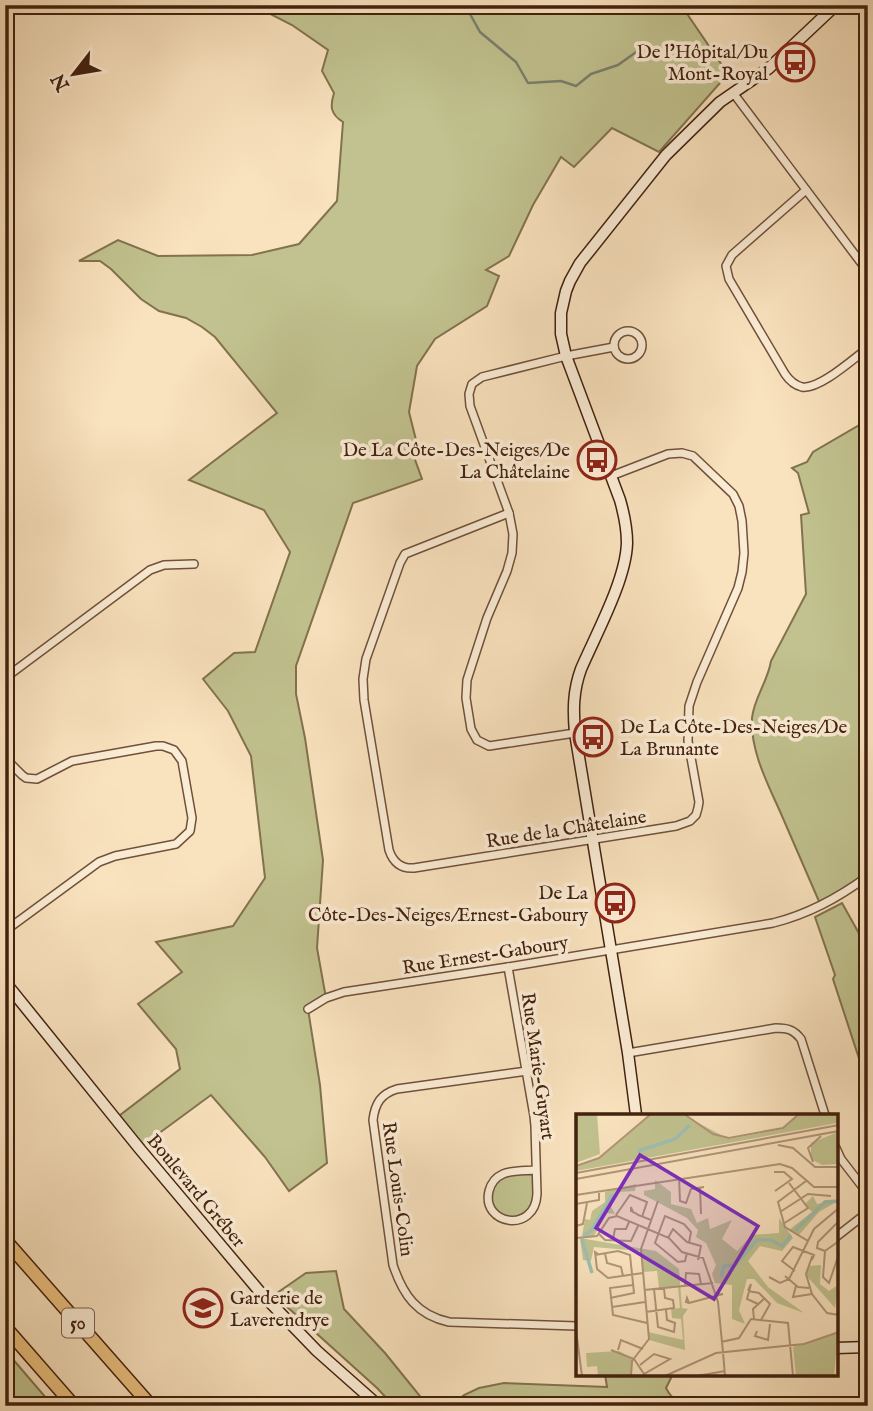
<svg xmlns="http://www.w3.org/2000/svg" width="873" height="1411" viewBox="0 0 873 1411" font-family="'IM FELL English',serif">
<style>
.green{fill:#c1c28f;stroke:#82724e;stroke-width:2}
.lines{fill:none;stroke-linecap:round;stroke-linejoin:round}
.stream{stroke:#797f6f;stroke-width:2.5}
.street-casing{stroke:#70513a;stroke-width:10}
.secondary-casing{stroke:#42210e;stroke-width:13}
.highway-casing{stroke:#42210e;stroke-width:15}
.street{stroke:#fbecd5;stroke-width:7}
.secondary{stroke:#fbecd5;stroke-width:10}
.highway{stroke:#ecc17f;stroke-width:12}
.labels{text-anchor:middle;stroke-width:7;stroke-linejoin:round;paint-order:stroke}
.shield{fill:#fbecd5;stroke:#7a5e4a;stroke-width:2}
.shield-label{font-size:18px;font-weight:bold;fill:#42210e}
.poi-label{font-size:19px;fill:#42210e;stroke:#fbecd5;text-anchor:end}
.street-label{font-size:19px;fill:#42210e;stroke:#fbecd5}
.inset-river{fill:none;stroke:#9ebeb0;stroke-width:3.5}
.inset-road{fill:none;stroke:#b09578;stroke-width:2}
.view{fill:#7b2cbf;fill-opacity:0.15;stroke:#7b2cbf;stroke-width:3.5}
.inset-edge{fill:none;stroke:#42210e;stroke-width:3.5}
</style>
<rect width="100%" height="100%" fill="#f9e2be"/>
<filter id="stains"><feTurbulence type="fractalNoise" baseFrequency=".00286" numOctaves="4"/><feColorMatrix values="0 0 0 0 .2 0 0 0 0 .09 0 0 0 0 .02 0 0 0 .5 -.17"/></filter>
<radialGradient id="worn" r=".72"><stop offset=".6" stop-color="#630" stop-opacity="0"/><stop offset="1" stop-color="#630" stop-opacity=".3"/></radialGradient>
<g class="green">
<path d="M253,5H681L728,74L659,152L612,128L574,167L561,157L533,205L509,256L486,270L499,276L487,306L435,339L417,366L409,412L416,440L409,443L422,479L353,503L296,666V694L305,738L323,860L317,948L326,998L308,1009L320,1085L327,1163L289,1191L265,1157L211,1095L139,1148L115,1119L180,1069L176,1049L138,1004L182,972L156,942L233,926L265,878L251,756L228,711L203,679L234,653L255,652L290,552L264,510L189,480L277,413L215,337L202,327L186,318L159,311L141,299L111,269L100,261H79L118,240L158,256L252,255L299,244L337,201L343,122C330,114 330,106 334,93L322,71L328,50L292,25Z"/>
<path d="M868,420V876L821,906C808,876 795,846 782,816C769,786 750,752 752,718C754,698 768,681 771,661L806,594L801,515L809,513L798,473L792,468L807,462L813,452Z"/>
<path d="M842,903L866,946L868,952V1086L833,979L835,975L815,917Z"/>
<path d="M536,1170L534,1208L511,1221L491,1207L490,1186L497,1178Z"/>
<path d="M336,1271L344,1309L385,1353L428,1406H394L377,1388L274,1295L306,1273Z"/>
<path d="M5,1350L53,1406H5Z"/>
<path d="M605,1374H673L666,1388C675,1405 678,1397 692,1400C698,1401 704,1404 710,1406H451L464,1395L479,1388L504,1383L607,1387Z"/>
</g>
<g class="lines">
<path class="stream" d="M465,5L480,32L516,62L528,83L561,81L576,86L591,74L618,65L639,50"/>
<defs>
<g id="street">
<path d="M857,5L868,13"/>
<path d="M734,94L868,272"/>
<path d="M806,190L732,255L726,266L729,279L785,374C789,380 794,385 802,387C819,390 853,359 868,348"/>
<circle cx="628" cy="345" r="14"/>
<path d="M509,513L405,554L400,563L366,659L363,679L364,700L389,850C393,862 401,869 414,868L676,826L690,821L696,815L698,808L699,802L688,741L689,706L697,682L738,588L742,572L744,553L742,521L739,506L733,494L693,456L682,453L668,454L611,476"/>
<path d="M5,678L150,570L164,565L194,564"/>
<path d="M575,733L489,746L477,740L471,729L466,698L467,680L487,618L507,571L512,553L513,534L509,513L470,406L469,394L472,384L482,377L566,356L614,347"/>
<path d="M5,758L22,775L26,778L37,779L72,761L156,746H163L174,750L182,761L192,818L190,831L176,844L115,856L99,862L5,931"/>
<path d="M508,967L534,1116L535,1126L537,1194C535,1234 481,1225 489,1191C491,1183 496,1177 503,1174C512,1170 525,1171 536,1170"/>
<path d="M308,1009L326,998L344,992L508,967L773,923C809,914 838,898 868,876"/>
<path d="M628,1053L776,1028C788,1028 794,1030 801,1039L825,1115"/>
<path d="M527,1071L397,1089C381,1094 375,1103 373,1120L393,1265C403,1295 417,1315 449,1322L577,1326"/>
<path d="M836,1148L841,1159L868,1194"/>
<path d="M836,1237L868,1212"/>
</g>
<g id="secondary">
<path d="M5,982L139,1148L260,1292L317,1351L379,1406"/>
<path d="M636,1115L628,1053L575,733C573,710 573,691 581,669C596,634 626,580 627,543C627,528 624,514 620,500L566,356L561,334V313L566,291L570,281L580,263L666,155L720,102L768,69L836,5"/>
<path d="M836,1348L868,1347"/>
</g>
<g id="highway">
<path d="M5,1240L151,1406"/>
<path d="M5,1327L74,1406"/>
</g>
</defs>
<use href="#street" class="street-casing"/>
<use href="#secondary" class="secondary-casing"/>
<use href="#highway" class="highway-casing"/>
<use href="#street" class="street"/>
<use href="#secondary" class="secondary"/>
<use href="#highway" class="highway"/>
</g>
<defs>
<symbol id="bus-ring" viewBox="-11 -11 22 22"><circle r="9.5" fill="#fbecd5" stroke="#8f2418" stroke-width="1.5"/><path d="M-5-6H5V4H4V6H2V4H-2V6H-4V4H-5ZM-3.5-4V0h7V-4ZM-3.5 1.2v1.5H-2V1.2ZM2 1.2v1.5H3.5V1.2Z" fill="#8f2418"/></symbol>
<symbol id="school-ring" viewBox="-11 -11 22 22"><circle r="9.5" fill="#fbecd5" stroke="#8f2418" stroke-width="1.5"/><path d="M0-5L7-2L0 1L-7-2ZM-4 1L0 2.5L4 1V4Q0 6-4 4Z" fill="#8f2418"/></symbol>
</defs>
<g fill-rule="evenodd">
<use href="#bus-ring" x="773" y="40" width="44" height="44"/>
<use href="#bus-ring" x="575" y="438" width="44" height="44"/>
<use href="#bus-ring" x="571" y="715" width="44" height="44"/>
<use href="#bus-ring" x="593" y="881" width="44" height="44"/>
<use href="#school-ring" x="181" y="1286" width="44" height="44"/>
</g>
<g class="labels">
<rect class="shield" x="62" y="1308.5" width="32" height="29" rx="5"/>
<g class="shield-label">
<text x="78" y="1329">50</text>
</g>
<g class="poi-label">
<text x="768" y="58">De l'Hôpital/Du<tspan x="768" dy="22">Mont-Royal</tspan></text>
<text x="570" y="456">De La Côte-Des-Neiges/De<tspan x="570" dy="22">La Châtelaine</tspan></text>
<text x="620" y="733" text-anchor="start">De La Côte-Des-Neiges/De<tspan x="620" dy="22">La Brunante</tspan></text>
<text x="588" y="899">De La<tspan x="588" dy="22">Côte-Des-Neiges/Ernest-Gaboury</tspan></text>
<text x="230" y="1304" text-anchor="start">Garderie de<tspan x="230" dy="22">Laverendrye</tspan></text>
</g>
<g class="street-label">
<text transform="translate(566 828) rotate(-9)" y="7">Rue de la Châtelaine</text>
<text transform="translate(485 954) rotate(-9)" y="7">Rue Ernest-Gaboury</text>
<text transform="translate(539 1066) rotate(82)" y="7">Rue Marie-Guyart</text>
<text transform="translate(399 1189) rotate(82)" y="7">Rue Louis-Colin</text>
<text transform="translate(197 1190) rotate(50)" y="7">Boulevard Gréber</text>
</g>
</g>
<g transform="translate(576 1114)">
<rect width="262" height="262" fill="#f9e2be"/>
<path d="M0,0H21L24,40L0,49ZM76,0H105L153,25L207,15L224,0H261V9L0,57V53L24,44ZM262,18V50L246,51L235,45V29ZM79,66L95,78V90L115,95L121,109L132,104L134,115L156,106L146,125L161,137L176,121L203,119V104L217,124L206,137L184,132L172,147L192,173L228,199L201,189L178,165H171L163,196L169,210L156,205V171L139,169L136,160L140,151L130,129L120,123L122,116L111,104L68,81V77L79,75ZM60,70L59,77L42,78L35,93L39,100L31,99L18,122H6L9,105L14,106L16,97L29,88V78ZM237,82L241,90L262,87L243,98L223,121L213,116L236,98L229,90ZM4,124L80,137L103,155L106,194L112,195L107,202L109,236L73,226L72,218L107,226L105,205L96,204L95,195L104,194L102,173L83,174L81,157L67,158L64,137L18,133L15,147L7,146ZM245,151L244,170L253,177L262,171L259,194L230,161L233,152ZM262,219L258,262H220L217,233ZM43,237L57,245L55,262H22L21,252L11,253L10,239Z" fill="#c1c28f"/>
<path class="inset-river" d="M62,37L99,25L114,11M219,117L249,88L263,87M8,121L15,117L37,80M6,125L16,159M145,163L148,152L159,151L181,126H195L206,132L215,121"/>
<path class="inset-road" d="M108,0L137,20L153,24L207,14L223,0M202,31L217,34L239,53H263M237,48L232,34L245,22M0,52L23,44L75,0M198,58H208L216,65L199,77M0,59L263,11M103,63L104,87L110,89L115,75L128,73M0,65L263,17M230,67L202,88L209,113L232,127M124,74L125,100M0,81L204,50L216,54L238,73H263M0,90L23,86V77M57,98L55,93V97L61,100L62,101L75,106M204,98L232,80L255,82M40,101L54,81L71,88L66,103M207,110L232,94L213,69M0,112L7,110L11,89M23,120L29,126L55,127L62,112M0,124L21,122L33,104L41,102L93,124L106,138L127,144L142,188L147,238M92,124L97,115L111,128L125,132L122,146M37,125L39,115H50L53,108M263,127L249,137L247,163L253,169L263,140M249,137L241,134L242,128L263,107M29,139L31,149L45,153L47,162M111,139L109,147L102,148L79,129L89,102L108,110L115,118L113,129M22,140L19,138L21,155L32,164L67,159M237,140L230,160L236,180L251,199L263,201M19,141L42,137L54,141L58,179L34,184M219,157L206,147L217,133L238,141L236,146M209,162L222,173L233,174M193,163L204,169L213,165L238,115L263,94M57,171L34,174L37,201L71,209M109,172L110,159L123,160L125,170M220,172L217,183L236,180M78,175L82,213L98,218L99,209L91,206L90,196M68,176L137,169M172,177L183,179L194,190L185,206M172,177L175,170L171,185L182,190M113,189L111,184L110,188L113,189L147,180L140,181M36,193L69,188M70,198L98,194L97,186L89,184L88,174M178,205L177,195L189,184M0,216L6,262M181,217L179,222L192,226L194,210M145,228L163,224L175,205L212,209L217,262M35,236L58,245L68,260L94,245L78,240L64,251M42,236L45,226L67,235M147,238L149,262M55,262L56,247L73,225L65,135L82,87M89,262L140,239L228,230L263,218M121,262L149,257"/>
<path class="view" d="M64,41L182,112L138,185L20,114Z"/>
<rect width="262" height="262" class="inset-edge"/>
</g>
<rect width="873" height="1411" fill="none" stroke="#f9e2be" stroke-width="28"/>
<rect x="7" y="7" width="859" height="1397" fill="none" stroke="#42210e" stroke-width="3.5"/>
<rect x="14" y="14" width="845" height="1383" fill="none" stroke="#42210e" stroke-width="2"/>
<g transform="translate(74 74) rotate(239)" stroke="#fbecd5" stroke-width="5" paint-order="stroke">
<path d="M0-5L12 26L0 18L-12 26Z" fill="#42210e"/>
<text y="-10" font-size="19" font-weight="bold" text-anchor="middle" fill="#42210e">N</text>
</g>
<rect width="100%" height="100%" filter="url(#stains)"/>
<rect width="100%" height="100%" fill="url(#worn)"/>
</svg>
